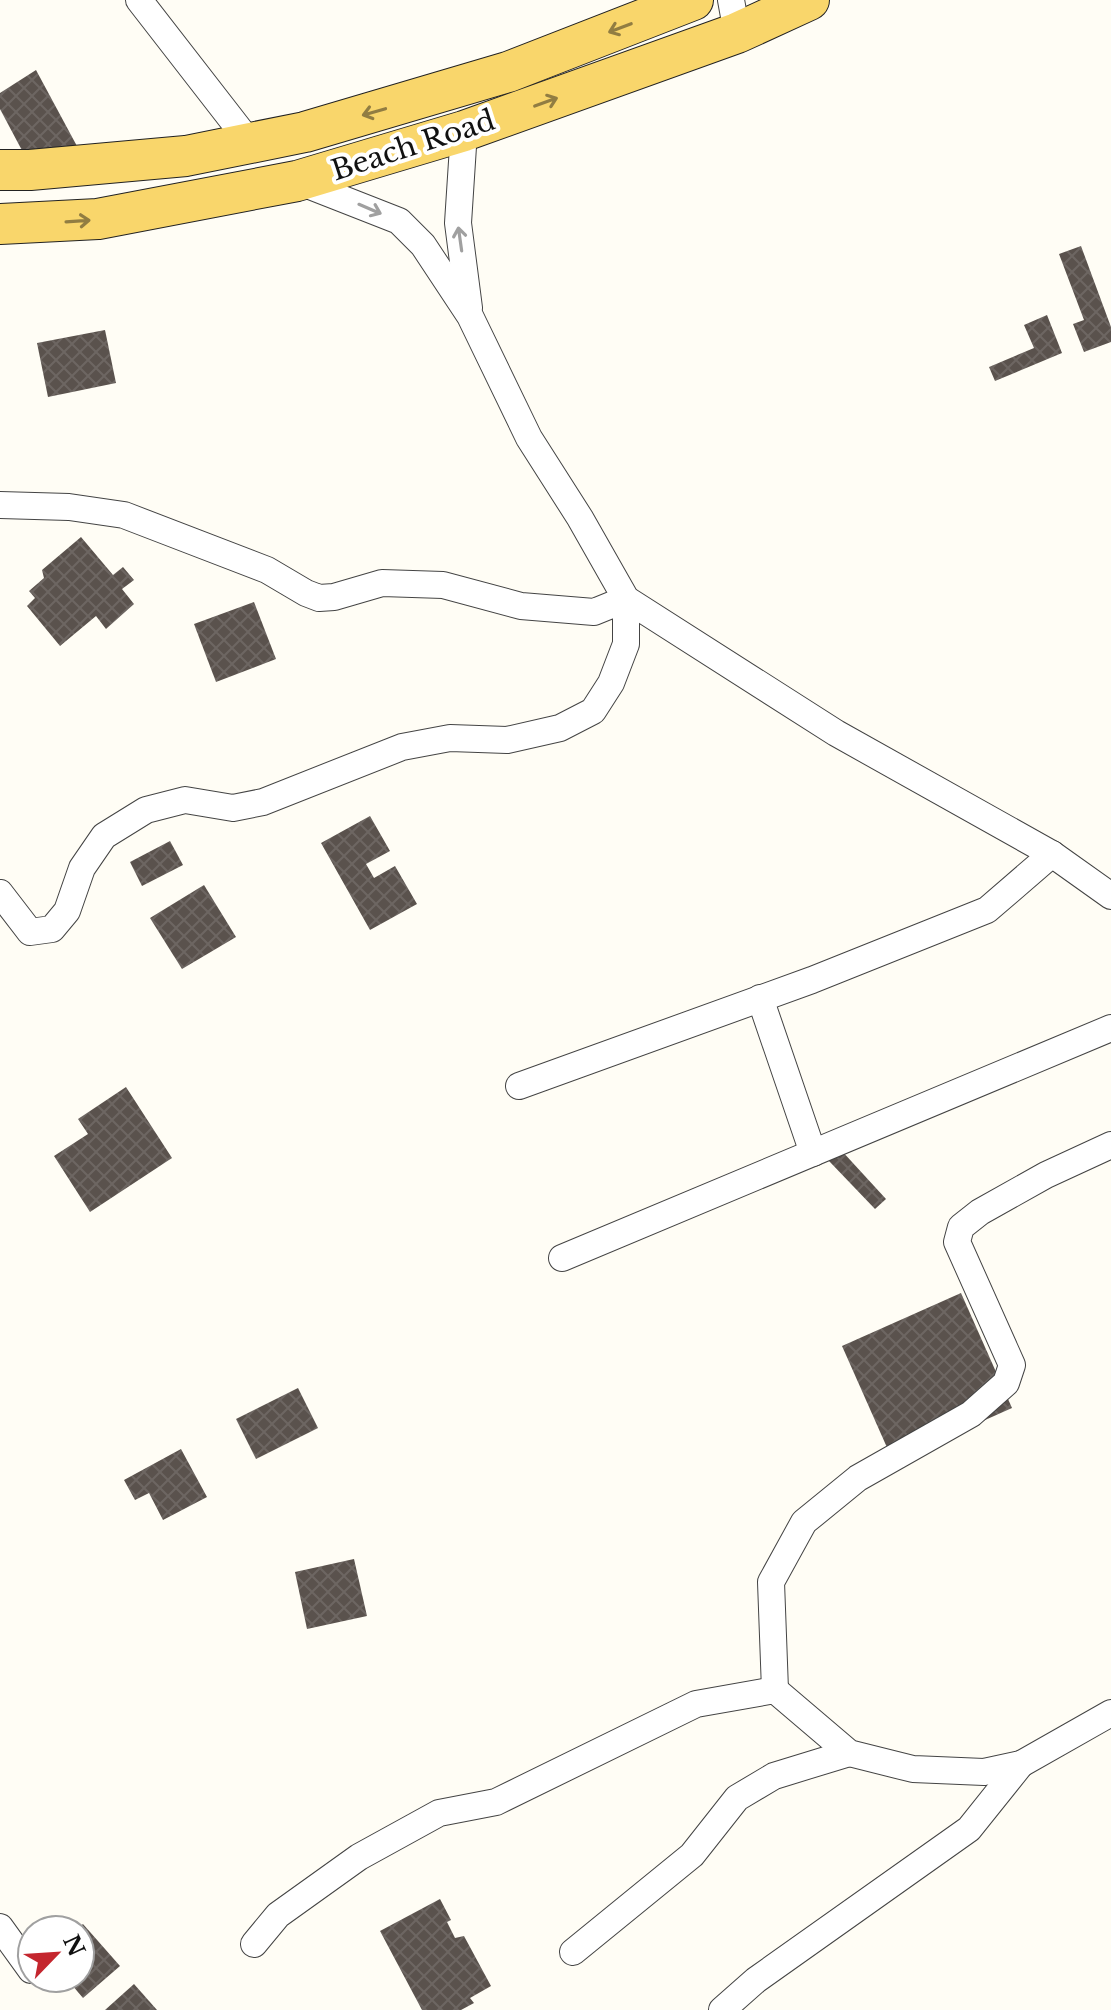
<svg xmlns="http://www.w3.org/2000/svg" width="1111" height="2010" viewBox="0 0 1111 2010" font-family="'Libre Baskerville',serif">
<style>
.building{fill:url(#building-cross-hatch)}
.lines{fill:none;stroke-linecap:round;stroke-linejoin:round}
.street-casing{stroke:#444;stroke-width:28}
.primary-casing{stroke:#222;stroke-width:42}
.street{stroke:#fff;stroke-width:26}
.primary{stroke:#f9d66b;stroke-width:40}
.oneway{stroke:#917d42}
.oneway2{stroke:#a0a0a0}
.labels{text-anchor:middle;stroke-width:8;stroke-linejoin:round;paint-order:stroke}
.street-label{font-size:28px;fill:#111;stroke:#fff}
</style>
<defs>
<pattern id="building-cross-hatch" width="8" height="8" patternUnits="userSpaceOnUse" patternTransform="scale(2)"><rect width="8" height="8" fill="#5a524d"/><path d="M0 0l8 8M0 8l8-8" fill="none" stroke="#6d6662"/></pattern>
</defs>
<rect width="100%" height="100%" fill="#fffdf5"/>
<g class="building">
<path d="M36,70L78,148L26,158L0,109V93Z"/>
<path d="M1081,246L1111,327V342L1084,352L1073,324L1084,320L1059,254Z"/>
<path d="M1047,315L1062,353L995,381L989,367L1034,348L1024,325Z"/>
<path d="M105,330L116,383L48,397L37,343Z"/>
<path d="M81,537L113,575L123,567L134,580L122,589L134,604L106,629L96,616L60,646L27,606L35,598L29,591L44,578L42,570Z"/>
<path d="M254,602L276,659L216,682L194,624Z"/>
<path d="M370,816L390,851L366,864L374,878L395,866L417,904L370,930L321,843Z"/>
<path d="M170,841L183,865L142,886L130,862Z"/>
<path d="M204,885L236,937L182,969L150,918Z"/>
<path d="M126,1087L172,1158L90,1212L54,1156L88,1134L78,1119Z"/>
<path d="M841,1150L886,1199L875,1209L829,1161Z"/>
<path d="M961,1293L1012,1408L893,1461L842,1346Z"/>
<path d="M298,1388L318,1428L256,1459L236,1419Z"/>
<path d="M181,1449L207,1497L163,1520L149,1493L135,1500L124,1480Z"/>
<path d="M354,1559L367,1616L307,1629L295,1572Z"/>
<path d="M440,1899L451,1920L447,1922L455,1938L464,1936L491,1986L470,1998L474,2003L461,2010H422L380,1931Z"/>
<path d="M83,1924L120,1966L83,1998L66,1978H80V1930H76Z"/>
<path d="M134,1984L157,2010H105Z"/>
</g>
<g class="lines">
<defs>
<g id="street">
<path d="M139,0L250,143"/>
<path d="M731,0L737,33"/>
<path d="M464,131L458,223L469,308"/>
<path d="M297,181L399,221L423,245L470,316L529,438L580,518L626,599L836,733L1052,854L1111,896"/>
<path d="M0,505L69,507L124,515L267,570L306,593L319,598L334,597L382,583L443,585L521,606L594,612L626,599V644L611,683L593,711L560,728L507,740L450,738L402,747L263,802L233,808L185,800L146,810L104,836L82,868L67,911L52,929L30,932L0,893"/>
<path d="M760,998L813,1153"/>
<path d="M519,1086L812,980L987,910L1052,854"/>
<path d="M562,1258L1111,1028"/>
<path d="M775,1690L771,1582L804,1522L858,1478L971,1414L1006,1383L1012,1365L957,1242L961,1227L980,1212L1046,1175L1111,1145"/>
<path d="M0,1927L31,1970"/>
<path d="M254,1944L278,1915L359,1857L439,1813L496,1802L696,1704L775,1690L849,1753L913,1769L984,1772L1021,1764L1111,1713"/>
<path d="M573,1952L692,1855L737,1798L774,1776L849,1753"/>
<path d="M722,2010L756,1980L969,1829L1021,1764"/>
</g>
<g id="primary">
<path d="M0,170H30L186,156L305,132L508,72L693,0"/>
<path d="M0,224L98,219L297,181L464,131L737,33L809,0"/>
</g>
</defs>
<use href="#street" class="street-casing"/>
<use href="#primary" class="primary-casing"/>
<use href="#street" class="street"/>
<use href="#primary" class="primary"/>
</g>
<defs><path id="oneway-shaft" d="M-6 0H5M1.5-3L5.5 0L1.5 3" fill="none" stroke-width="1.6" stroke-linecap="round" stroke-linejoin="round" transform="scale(2)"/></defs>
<g class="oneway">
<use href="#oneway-shaft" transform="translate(620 28) rotate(159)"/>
<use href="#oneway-shaft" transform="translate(546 102) rotate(-20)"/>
<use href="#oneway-shaft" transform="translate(374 112) rotate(164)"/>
<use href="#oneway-shaft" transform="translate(78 221) rotate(-4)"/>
</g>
<g class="oneway2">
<use href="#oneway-shaft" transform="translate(370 209) rotate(23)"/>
<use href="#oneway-shaft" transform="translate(460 239) rotate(-98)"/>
</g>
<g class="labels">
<g class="street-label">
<text transform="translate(413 145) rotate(-18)" y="10">Beach Road</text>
</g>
</g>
<g transform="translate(56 1954) rotate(65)"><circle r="38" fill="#ffffff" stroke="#a0a0a0" stroke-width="2"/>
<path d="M0-6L14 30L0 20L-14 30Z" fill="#c4262e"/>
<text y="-12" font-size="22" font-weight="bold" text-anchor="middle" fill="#111111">N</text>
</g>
</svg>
